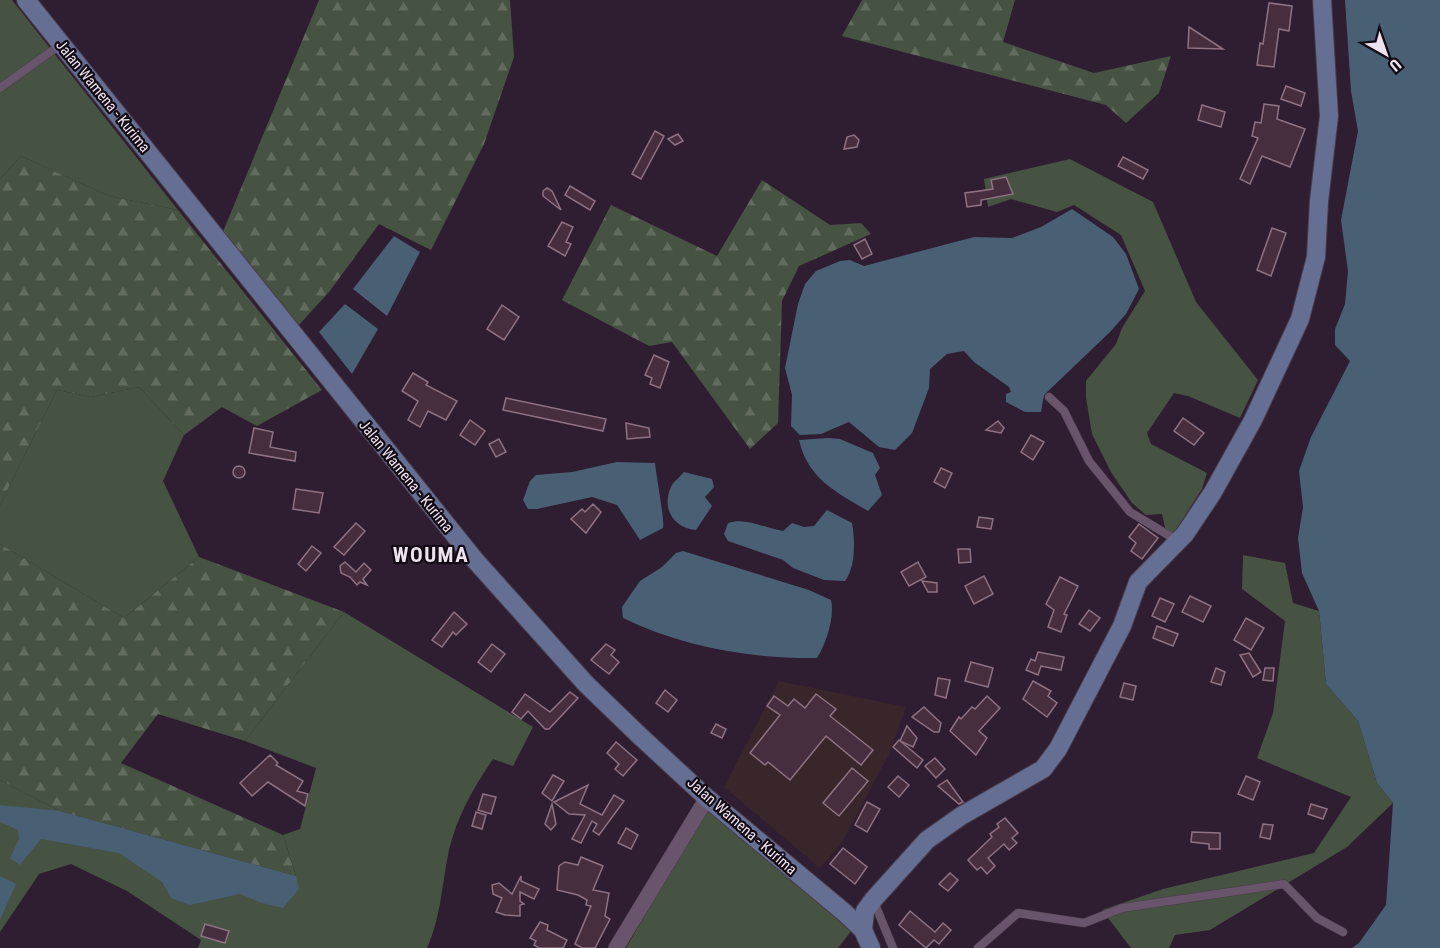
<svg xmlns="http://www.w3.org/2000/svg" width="1440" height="948" viewBox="0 0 1440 948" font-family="'Roboto Condensed',sans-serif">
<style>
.education{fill:#39262a}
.green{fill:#465242}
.forest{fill:url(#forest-firs)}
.water{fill:#485f74}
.building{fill:#472e3e;stroke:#8e7283;stroke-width:1.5}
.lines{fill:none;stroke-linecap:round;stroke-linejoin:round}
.lane-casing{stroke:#4a3c4c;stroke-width:9}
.street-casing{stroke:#4a3c4c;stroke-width:16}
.secondary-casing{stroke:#4a3c4c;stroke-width:20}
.lane{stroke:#69556b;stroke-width:8}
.street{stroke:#69556b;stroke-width:15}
.secondary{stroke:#656f94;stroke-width:18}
.labels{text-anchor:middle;stroke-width:4.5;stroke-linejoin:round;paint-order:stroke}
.street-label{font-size:15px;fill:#eee2ef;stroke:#120b13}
.district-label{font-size:21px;font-weight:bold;letter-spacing:1.5px;fill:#eee2ef;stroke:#120b13}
</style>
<defs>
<pattern id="forest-firs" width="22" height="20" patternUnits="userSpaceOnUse" patternTransform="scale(1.5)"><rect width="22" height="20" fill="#465242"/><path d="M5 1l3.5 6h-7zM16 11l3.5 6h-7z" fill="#616b5e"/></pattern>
</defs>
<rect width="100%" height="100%" fill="#2f1e31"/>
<path class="education" d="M779,681L906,707L888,756L841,844L820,868L724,787Z"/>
<g class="green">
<path d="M0,0H12L178,210L109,196L21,156L0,179Z"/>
<path d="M1070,159L1153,202L1196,302L1258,380L1240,418L1188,396L1174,393L1147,433L1151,444L1207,473L1202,489L1168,542L1162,514L1146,515L1132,503L1111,472L1092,434L1086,398V381L1116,344L1122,328L1145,291L1121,235L1074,205L1057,212L1011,199L988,207L984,179Z"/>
<path d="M139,387L184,435L163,481L199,557L124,618L0,544V505L57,390L91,397Z"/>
<path d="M1243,555L1285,563L1293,603L1319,611L1326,684L1358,721L1377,783L1393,803L1347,847L1210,930L1175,935L1169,948H1131L1102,910L1163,889L1314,853L1351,797L1257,758L1273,713L1285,621L1242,589Z"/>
<path d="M344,612L533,727L513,766L493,759C474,787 457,816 449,850C442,883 441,917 427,948H198L201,940L127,891L71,864L39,874L0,932V780L60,811L296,876L283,835L300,829L316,768L245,741Z"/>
<path d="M708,804L852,930L838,948H626Z"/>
</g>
<g class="forest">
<path d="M319,0H510L514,57L484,144L431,250L379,224L329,292L297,327L222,234Z"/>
<path d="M862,0H1015L1003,42L1094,73L1171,56L1159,93L1126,123L1106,105L842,36Z"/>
<path d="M21,156L109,196L178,210L322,390L257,426L222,407L184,435L139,387L91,397L57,390L0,505V179Z"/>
<path d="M762,180L830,225L861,223L871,234L799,266L782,301L778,423L750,449L672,342L649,346L562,300L611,205L717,256Z"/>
<path d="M0,544L124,618L199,557L344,612L245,741L158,714L121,763L283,835L296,876L60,811L0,780Z"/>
</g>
<g class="water">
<path d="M1345,0H1440V948H1352L1359,943L1386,905L1393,803L1377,783L1358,721L1326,684L1319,611L1302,573L1298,538L1303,507L1299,471L1311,437L1350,361L1335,345V329L1345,304L1348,271L1341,220L1358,131L1351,91Z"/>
<path d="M1072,209L1113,237L1126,254L1139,289L1126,314L1110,332L1044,395L1041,412H1025L1006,402V394L1011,392L1009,387L974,362L964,351L947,354L930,369L929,388L912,433L895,450L879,447L849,422L821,434L800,435L791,426L792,395L785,368L798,304L805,284L816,271L840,261L850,260L864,266L974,237L1012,238L1041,227Z"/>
<path d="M394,236L420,252L387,316L353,289Z"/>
<path d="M345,304L378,329L352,374L319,332Z"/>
<path d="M828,438L840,439L873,453L880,468L875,475L882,495L868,511C836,492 808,479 799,440Z"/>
<path d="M617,462L655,463C656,474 665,522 663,528L640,540L617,505L592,497L537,509H528L523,500L530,481L536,475L572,472Z"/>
<path d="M684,472L712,479L714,487L705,497L712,506L696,530C674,528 661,509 671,487C673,482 681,476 684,472Z"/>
<path d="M827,510L852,523C855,540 856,566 845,581L824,580L793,568L783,560L728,541L724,534L728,523C747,517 763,528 783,531L792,523L804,527L814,526Z"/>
<path d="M683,551L809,590L831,600C835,617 826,644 817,658C752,659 682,647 623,618L622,607L640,581L662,567L676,553Z"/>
<path d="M0,805L60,811L296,876L299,889L283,908L262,903L240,894L190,905L171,898L162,882L119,853L41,839L20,865L10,858L19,839L18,830L0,822Z"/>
<path d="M0,876L16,884L0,920Z"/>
</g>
<g class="building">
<path d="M1269,3L1292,6L1289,31L1279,29L1274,67L1257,65L1260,43L1263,44Z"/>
<path d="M1189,27L1223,49L1188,48Z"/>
<path d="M1286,86L1305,93L1301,106L1281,99Z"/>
<path d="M1264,104L1279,106L1277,119L1305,129L1290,167L1262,156L1250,184L1240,179L1258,138L1252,136L1255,122L1261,123Z"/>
<path d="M1202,105L1225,112L1221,127L1198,120Z"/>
<path d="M655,131L664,136L641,179L632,174Z"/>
<path d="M678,134L683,141L675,145L668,139Z"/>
<path d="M854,135L859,140L857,147L844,149L847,137Z"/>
<path d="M1123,157L1148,170L1143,179L1118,166Z"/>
<path d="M1006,177L1013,194L981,200V205L967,207L965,193L993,189L991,180Z"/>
<path d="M570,186L595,201L590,210L565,195Z"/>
<path d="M547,188L552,191L561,210L543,196V191Z"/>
<path d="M562,222L573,227L566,242L571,244L565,256L548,246Z"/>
<path d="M1272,228L1286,233L1271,276L1257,270Z"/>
<path d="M865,239L872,254L862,259L854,245Z"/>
<path d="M502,305L519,317L504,340L487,329Z"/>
<path d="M654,355L669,362L660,388L650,384L652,378L645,375Z"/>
<path d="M413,373L428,382L426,385L457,401L446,420L428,411L420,427L408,420L418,401L402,391Z"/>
<path d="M506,398L606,419L603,431L503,410Z"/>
<path d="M1183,418L1204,433L1194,445L1174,431Z"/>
<path d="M470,420L485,431L475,445L460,435Z"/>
<path d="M998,421L1004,428L1001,433L986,430Z"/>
<path d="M626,423L649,428L650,437L627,439Z"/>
<path d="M254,428L273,432L270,447L296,452L295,461L249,453Z"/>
<path d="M1031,435L1044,442L1033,460L1021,452Z"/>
<path d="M499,439L506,452L496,457L489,444Z"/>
<circle cx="239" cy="472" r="6"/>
<path d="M941,468L952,473L945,488L934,482Z"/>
<path d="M296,489L323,493L319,513L293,509Z"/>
<path d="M593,504L601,512L586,533L571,519L582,509L585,512Z"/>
<path d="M979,517L993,519L991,529L977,527Z"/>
<path d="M356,523L365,531L344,555L334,547Z"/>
<path d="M1139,524L1158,538L1142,559L1131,551L1136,543L1129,537Z"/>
<path d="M312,546L321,553L306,571L298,564Z"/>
<path d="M958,549H970L971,562L959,563Z"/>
<path d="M345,562L356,572L364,563L371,570L363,579L367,585L360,582L357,585L350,577L341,573L340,566Z"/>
<path d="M918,562L926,577L909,586L901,572Z"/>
<path d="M984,576L993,594L974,604L965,586Z"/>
<path d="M1060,577L1078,586L1064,614L1067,615L1061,632L1048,627L1054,610L1046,604Z"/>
<path d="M922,581L937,583V592H928Z"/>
<path d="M1190,596L1211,606L1203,622L1182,612Z"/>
<path d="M1160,598L1174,604L1165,622L1152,616Z"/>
<path d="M1089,610L1100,618L1090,631L1079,624Z"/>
<path d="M454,612L467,624L456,635L453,632L442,647L432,640Z"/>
<path d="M1246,618L1264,628L1251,650L1234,640Z"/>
<path d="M1157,626L1178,634L1173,646L1153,638Z"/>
<path d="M492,644L505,654L491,672L478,662Z"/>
<path d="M606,644L615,650L611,655L619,662L609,674L591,660Z"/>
<path d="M1038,652L1064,657L1061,670L1041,666L1038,675L1026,670L1031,659L1035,661Z"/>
<path d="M1249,653L1261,672L1253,677L1240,655Z"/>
<path d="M971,662L993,668L988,687L965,681Z"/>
<path d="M1216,668L1225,672L1221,685L1211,682Z"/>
<path d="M1265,668H1274L1273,681L1263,680Z"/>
<path d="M938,678L950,680L946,698L935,695Z"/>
<path d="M1033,681L1051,691L1048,696L1057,703L1047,717L1023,699Z"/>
<path d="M1124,683L1136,686L1133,700L1120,697Z"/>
<path d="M665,690L677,700L668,712L656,703Z"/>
<path d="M570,692L578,698L549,729H545L528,711L521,719L512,712L525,694L550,712Z"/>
<path d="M816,694L836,709L830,716L873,750L861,765L826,736L790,780L768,762L765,765L750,753L780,715L767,706L774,696L788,706L794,699L805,708Z"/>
<path d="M987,696L1000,708L979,731L987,738L976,755L950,731L959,717L961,719L972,707L975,709Z"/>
<path d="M924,707L941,723L939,732H934L912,717Z"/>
<path d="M716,724L726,729L722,738L711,733Z"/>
<path d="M907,726L917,738L913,747L900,741Z"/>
<path d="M899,740L923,760L917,768L893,747Z"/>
<path d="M616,742L637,760L623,776L615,769L619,764L607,753Z"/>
<path d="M270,755L278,763L276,765L303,781L297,791L308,794L305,806L268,782L252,796L240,783Z"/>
<path d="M935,758L945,769L936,778L925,766Z"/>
<path d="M852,768L868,781L839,816L823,803Z"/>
<path d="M553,775L564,781L552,801L542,793Z"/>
<path d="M898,776L909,785L899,797L888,787Z"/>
<path d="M1246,776L1260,782L1253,800L1238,794Z"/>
<path d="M947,780L963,802L959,804L938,786Z"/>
<path d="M588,785L580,804L602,815L614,795L624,801L599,835L593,831L597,824L592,821L581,843L572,839L585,815L569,814L554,802Z"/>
<path d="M483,794L496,797L491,814L478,810Z"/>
<path d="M867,802L880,809L867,832L855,825Z"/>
<path d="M552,804L556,824L551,830L545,824Z"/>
<path d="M1311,804L1327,809L1323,819L1308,814Z"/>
<path d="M476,812L486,815L482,829L472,826Z"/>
<path d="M1005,818L1018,833L1012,838L1017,843L1009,850L1004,844L988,858L995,866L987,874L981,867L977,870L968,860L992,837L990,834L999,827L997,824Z"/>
<path d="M1263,824L1273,825L1270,839L1260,837Z"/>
<path d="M626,828L638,835L631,849L618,843Z"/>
<path d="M1192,832L1220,833V849H1209V844L1191,842Z"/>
<path d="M843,848L867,867L855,884L830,864Z"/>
<path d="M581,857L603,866L593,890L609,893L605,916L610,919L595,948H582L575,944L591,906L586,905L587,900L578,895L557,890L559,866L565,862L578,865Z"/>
<path d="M950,873L958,880L948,891L939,884Z"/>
<path d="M521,876V881L539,889L534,899L520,892V901L524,904L520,905V916L505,915L496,912L502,898L493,894L492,885L499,883L512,894Z"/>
<path d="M910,911L935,932L943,923L951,930L939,944L934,940L926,948L899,925Z"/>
<path d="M540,922L548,925L547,930L567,940L563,948H539L534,945L536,941L530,938Z"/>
<path d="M205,924L229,931L225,943L201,936Z"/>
</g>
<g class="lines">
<defs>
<g id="lane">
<path d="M0,88L60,45"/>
<path d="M1049,397L1064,411L1089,461L1130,512L1178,541"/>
<path d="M874,902L893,948"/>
<path d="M978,948L1018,913L1084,923L1122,908L1284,884L1317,918L1343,932"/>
</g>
<path id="street" d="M616,948L707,798"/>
<g id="secondary">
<path d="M26,0L474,559L586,684L641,737L707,798L845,913L863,930L871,948"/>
<path d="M863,930L865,911L873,900L927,840L961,816L1043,769L1058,749L1122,626L1138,582L1185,534L1213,492L1253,420L1300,319L1316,257L1319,201L1329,116L1322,0"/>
</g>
</defs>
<use href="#lane" class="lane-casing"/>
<use href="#street" class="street-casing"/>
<use href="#secondary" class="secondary-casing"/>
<use href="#lane" class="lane"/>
<use href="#street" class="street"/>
<use href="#secondary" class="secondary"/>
</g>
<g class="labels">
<g class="street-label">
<text transform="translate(103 96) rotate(51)" y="5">Jalan Wamena - Kurima</text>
<text transform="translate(406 476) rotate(51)" y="5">Jalan Wamena - Kurima</text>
<text transform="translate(742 826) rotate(41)" y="5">Jalan Wamena - Kurima</text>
</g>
<g class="district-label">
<text x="431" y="562">WOUMA</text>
</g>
</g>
<g transform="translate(1386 54) rotate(140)" stroke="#120b13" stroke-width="4.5" paint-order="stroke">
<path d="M0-4.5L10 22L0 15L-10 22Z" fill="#eee2ef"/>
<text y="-9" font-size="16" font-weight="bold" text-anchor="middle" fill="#eee2ef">U</text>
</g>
</svg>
